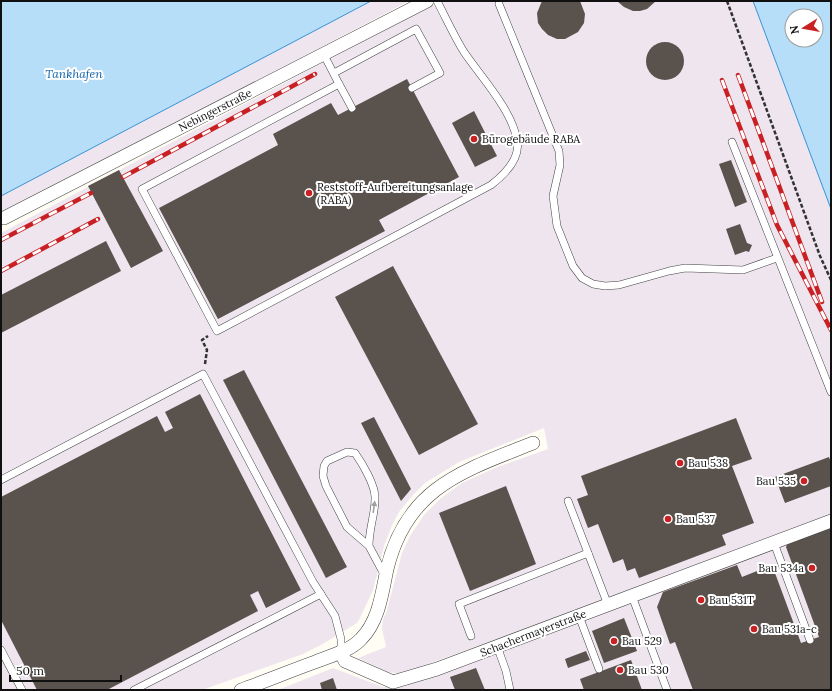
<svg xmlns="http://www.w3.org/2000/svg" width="832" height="691" viewBox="0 0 832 691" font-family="Lora,serif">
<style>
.industrial{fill:#eee5ef}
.water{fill:#b6def9;stroke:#3892d4;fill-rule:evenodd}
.building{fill:#5a524c}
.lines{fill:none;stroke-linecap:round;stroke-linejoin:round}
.service-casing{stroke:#434343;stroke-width:8}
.minor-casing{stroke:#434343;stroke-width:14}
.path{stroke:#323232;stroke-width:2.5;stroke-dasharray:4 2;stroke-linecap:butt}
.service{stroke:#fff;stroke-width:7}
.minor{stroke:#fff;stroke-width:13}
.rail-casing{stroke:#c92023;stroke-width:4.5}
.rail{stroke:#fff;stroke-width:3;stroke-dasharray:9;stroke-linecap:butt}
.oneway{fill:#9f9f9f}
.poi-dot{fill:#c92023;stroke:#fff;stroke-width:1.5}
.labels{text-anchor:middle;stroke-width:4;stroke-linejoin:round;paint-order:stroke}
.street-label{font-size:11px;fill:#101010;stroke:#fff}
.poi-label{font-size:11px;fill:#101010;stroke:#fff;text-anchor:start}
.water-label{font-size:12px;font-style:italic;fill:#1163ab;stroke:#fff}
</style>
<rect width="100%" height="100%" fill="#fffdf4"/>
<g class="industrial">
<path d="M371,1H409L1,215V196Z"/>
<path d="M443,1H753L831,209V516L401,674L388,672L358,658L386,647L382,628L383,619L386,614L402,553L410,536L424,515L440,499L462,483L495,468L548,449L544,428L459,462L425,483L413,495L399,512L392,525L384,546L373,590L360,618L357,623L321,645L303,654L202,690H1V233L418,12Z"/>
<path d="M831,527V690H278L333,668L383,687H402L456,669Z"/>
</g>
<g class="water">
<path d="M1,1H371L1,196Z"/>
<path d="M753,1H831V209ZM792,16H816V40H792Z"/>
</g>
<g class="building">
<path d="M542,1H580L585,14L584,23L578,32L565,39H557L548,35L542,29L538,23L537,13Z"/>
<path d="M617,1H656L647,9L640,11H633L624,7Z"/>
<circle cx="665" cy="61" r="19"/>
<path d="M407,79L459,177L379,220L385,231L218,319L159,208L278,145L273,134L331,103L338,115Z"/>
<path d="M474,111L497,156L475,167L452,123Z"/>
<path d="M731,160L747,202L735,207L719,164Z"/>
<path d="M119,170L163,251L131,268L88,186Z"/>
<path d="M740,224L747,243L752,245L749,252L746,251L735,255L726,229Z"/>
<path d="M106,241L121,271L1,333V295Z"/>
<path d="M393,266L478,424L419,455L335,297Z"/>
<path d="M244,370L347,567L326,578L223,380Z"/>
<path d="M200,394L301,590L266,608L258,591L250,595L258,611L107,690H37L1,620V497L157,416L165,432L173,428L165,412Z"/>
<path d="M374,417L411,489L401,501L361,423Z"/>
<path d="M736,418L752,459L732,466L754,523L722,535L726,545L639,578L635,568L627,571L623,559L613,563L598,524L588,528L577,499L588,495L581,476Z"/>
<path d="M829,457L831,463V486L785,503L775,477Z"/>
<path d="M506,486L536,564L470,591L439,513Z"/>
<path d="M831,526V690H693L675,642L670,644L657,607L663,592L737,565L742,577L772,565L801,643L819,637L786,547L788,542Z"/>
<path d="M624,618L637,651L604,663L592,631Z"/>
<path d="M586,651L590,660L568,668L565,659Z"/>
<path d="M631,660L642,690H584L580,679Z"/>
<path d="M476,668L485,690H455L450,677Z"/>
<path d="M333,678L337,690H322L320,683Z"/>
</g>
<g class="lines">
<defs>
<g id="service">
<path d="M499,4L559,151L560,165L553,196L557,226L573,266L582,278L593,284L605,286L619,285L669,271L685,268L743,270L777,258"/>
<path d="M324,55L339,84L142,189L217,331L491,185C504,175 521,159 517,140C512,110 481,77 464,52C454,36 446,18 437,1"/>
<path d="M334,73L416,29L440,73L412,88"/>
<path d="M339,84L352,108"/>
<path d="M732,142L831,392"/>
<path d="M1,480L203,374L313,582L335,616L341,639V652"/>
<path d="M568,501L608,605"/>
<path d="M774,543L810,640"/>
<path d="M369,546C369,528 375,515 375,499C376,486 362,463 355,453L347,452L327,461L324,466L323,476L326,486L347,527L369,546L385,576"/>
<path d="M632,596L667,690"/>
<path d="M579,616L599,669"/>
<path d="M471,636L459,604L588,553"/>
<path d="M497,646L506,671L510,690"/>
<path d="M1,650L22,690"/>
<path d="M134,690L321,594"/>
</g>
<g id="minor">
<path d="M4,218L427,1"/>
<path d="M341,652L345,661L393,682L437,669L831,521"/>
<path d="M241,690C266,681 290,671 315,662C330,656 350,651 361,639C379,621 382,593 387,569C407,487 463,471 533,443"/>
</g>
</defs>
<use href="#service" class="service-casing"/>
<use href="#minor" class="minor-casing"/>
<g class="path">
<path d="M727,1L820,256L831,280"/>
<path d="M205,364L207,350L202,340L208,336"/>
</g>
<use href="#service" class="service"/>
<use href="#minor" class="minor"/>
<defs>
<g id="rail">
<path d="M738,75L822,302"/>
<path d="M722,80L777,225L831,330"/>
<path d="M123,177L315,74"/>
<path d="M1,240L91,193"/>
<path d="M1,271L98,219"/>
</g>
</defs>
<use href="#rail" class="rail-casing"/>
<use href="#rail" class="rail"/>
</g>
<defs><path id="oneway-solid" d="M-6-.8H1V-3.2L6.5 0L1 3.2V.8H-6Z"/></defs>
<use class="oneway" href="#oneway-solid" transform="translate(374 507) rotate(-82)"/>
<g class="poi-dot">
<circle cx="474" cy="139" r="4"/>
<circle cx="309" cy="193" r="4"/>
<circle cx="680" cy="463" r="4"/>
<circle cx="804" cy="481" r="4"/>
<circle cx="668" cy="519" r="4"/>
<circle cx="812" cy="568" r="4"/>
<circle cx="701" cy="600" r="4"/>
<circle cx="754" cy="629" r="4"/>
<circle cx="614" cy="641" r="4"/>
<circle cx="620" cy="670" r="4"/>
</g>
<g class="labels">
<g class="street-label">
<text transform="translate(215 110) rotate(-27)" y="4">Nebingerstraße</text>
<text transform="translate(533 633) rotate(-21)" y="4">Schachermayerstraße</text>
</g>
<g class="poi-label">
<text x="482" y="143">Bürogebäude RABA</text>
<text x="317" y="191">Reststoff-Aufbereitungsanlage<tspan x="317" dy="13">(RABA)</tspan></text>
<text x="688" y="467">Bau 538</text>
<text x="796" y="485" text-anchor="end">Bau 535</text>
<text x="676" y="523">Bau 537</text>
<text x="804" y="572" text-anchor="end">Bau 534a</text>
<text x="709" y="604">Bau 531T</text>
<text x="762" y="633">Bau 531a-c</text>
<text x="622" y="645">Bau 529</text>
<text x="628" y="674">Bau 530</text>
</g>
<g class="water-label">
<text x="74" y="78">Tankhafen</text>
</g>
</g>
<rect width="832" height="691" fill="none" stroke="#101010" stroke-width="4"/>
<g transform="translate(804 28) rotate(259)"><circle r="19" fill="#ffffff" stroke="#9f9f9f"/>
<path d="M0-3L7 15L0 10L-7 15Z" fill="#c92023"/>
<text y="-6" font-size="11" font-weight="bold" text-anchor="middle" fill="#101010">N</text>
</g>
<path d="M10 675v6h111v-6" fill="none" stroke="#101010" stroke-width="2"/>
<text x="16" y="675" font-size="12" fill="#101010" stroke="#ffffff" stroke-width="3" paint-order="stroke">50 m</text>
</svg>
